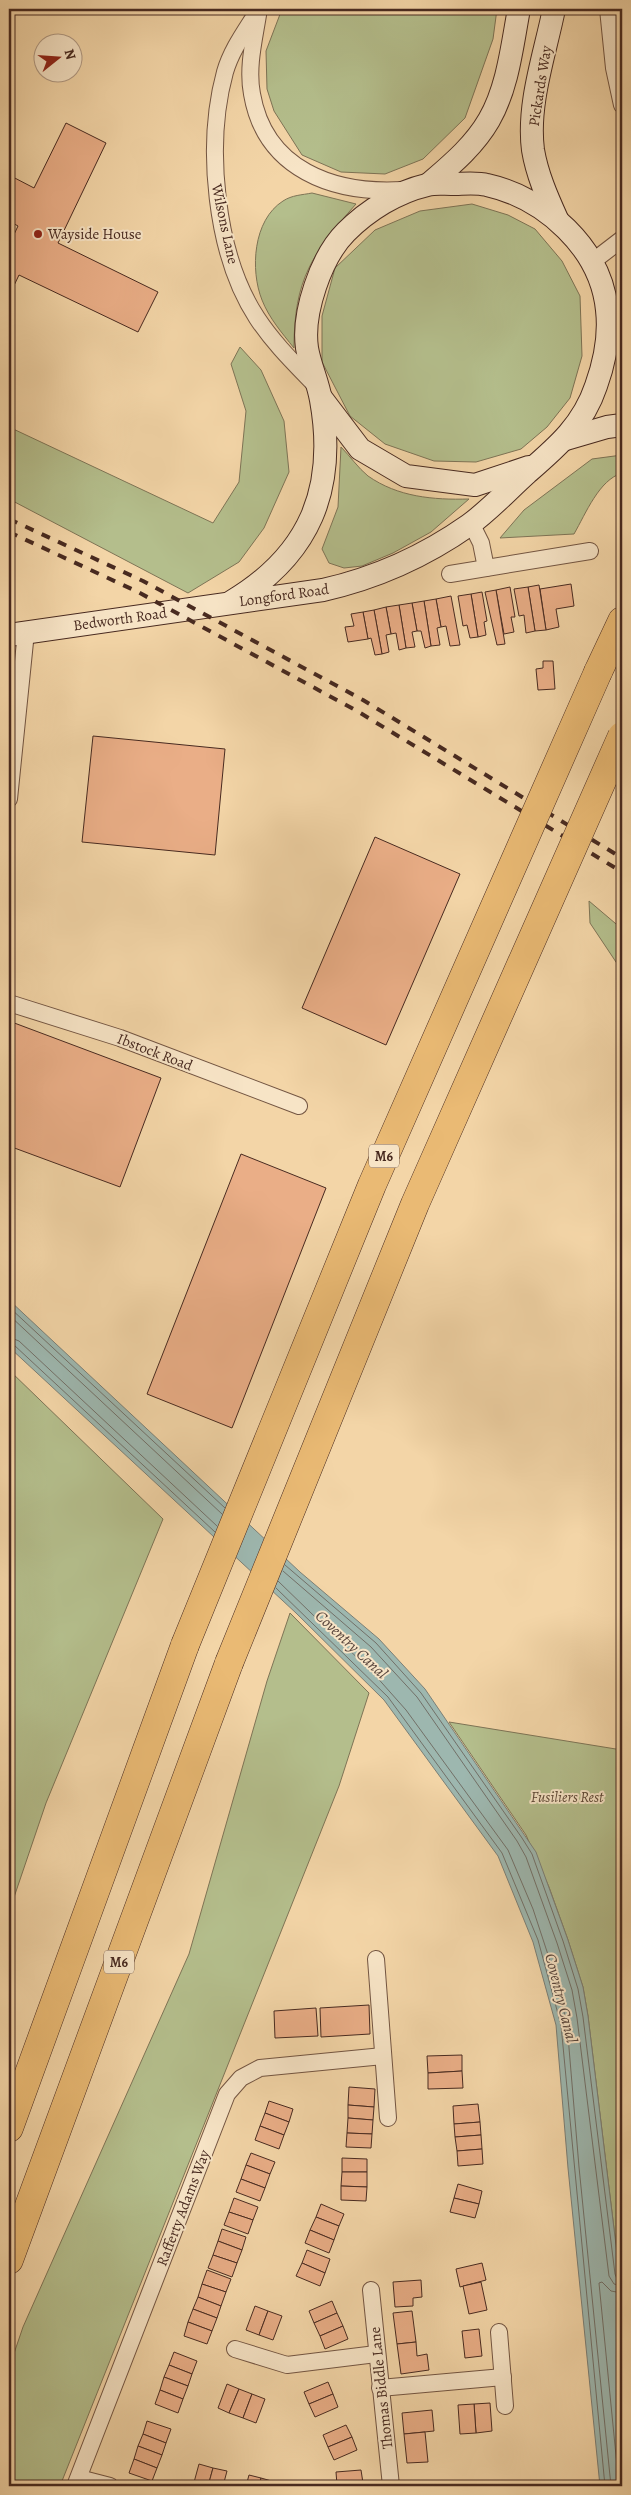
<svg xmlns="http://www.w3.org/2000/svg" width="631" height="2495" viewBox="0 0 631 2495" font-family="Alegreya,serif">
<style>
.green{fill:#b4be8c;stroke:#7e7456}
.water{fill:#9db7af;stroke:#7b7f76}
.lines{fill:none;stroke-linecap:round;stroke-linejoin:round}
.shore{stroke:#727068;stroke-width:1}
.building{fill:#eaae87;stroke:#482a20}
.minor-casing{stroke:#735542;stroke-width:18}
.secondary-casing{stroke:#482a20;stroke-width:24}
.motorway-casing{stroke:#482a20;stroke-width:29}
.minor{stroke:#f7e4c6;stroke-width:16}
.secondary{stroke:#f7e4c6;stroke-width:22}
.motorway{stroke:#eaba74;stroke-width:28}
.rail{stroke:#482a20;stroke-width:4;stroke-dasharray:9 9;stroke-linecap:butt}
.motorway-bridge-casing{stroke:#482a20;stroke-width:29;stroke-linecap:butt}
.motorway-bridge{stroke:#eaba74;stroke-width:28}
.poi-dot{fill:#8f2418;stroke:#f7e4c6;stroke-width:2}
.labels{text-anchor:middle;stroke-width:4;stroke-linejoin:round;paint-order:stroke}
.shield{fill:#f7e4c6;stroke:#7c6252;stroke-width:1}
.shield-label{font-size:14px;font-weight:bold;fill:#482a20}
.street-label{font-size:15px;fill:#482a20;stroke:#f7e4c6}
.poi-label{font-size:15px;fill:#482a20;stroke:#f7e4c6;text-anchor:start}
.park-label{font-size:15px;font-style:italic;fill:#5e4836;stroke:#f7e4c6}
.water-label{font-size:16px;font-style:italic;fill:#59463d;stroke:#f7e4c6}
</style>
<rect width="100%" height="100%" fill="#f3d5a7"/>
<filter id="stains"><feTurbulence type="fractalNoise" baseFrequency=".004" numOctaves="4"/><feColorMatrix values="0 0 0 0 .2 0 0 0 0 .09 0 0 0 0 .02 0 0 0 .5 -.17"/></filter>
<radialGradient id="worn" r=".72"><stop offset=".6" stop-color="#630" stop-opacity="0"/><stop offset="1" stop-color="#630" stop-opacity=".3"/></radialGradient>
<g class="green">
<path d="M282,9H497L493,39L465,118L423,159L385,174L341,172L302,155L274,111L267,89L266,51Z"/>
<path d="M312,193L356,204C312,254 294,279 294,348C282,333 269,318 262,300C250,270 253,220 283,201C292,195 302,195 312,193Z"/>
<path d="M472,204L508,215L535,229L562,261L580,296L582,356L570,398L547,427L521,449L476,462L434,461L385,444L350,416L322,362V316L335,268L375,230L420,211Z"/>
<path d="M240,347L261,370L284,421L289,472L264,528L239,562L188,593L9,499V427L213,523L239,482L246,411L231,364Z"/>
<path d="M341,447C350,456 358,468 368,476C398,497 433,500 469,499L431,532L393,553L362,566L344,568L329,563L322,549L338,507Z"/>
<path d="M622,455V473C599,480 586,513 574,534L500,538L524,510L592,459Z"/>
<path d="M589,901L622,929V971L590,923Z"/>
<path d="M9,1370L163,1519L46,1803L9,1912Z"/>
<path d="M290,1613L369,1693L339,1786L60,2486H9V2368L23,2327L189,1954L267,1681Z"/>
<path d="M449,1722L622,1750V2294L588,2016L583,1987L568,1940L549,1887L526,1835Z"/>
</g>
<path class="water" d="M9,1300L300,1572L379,1639L425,1689L536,1852L568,1940L583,1987L588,2016L622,2294V2486H600L568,2168L556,2025L533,1942L498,1856L384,1700L296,1613L9,1347Z"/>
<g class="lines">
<g class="shore">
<path d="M9,1307L225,1508"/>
<path d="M9,1315L222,1514"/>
<path d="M9,1337L19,1341L217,1526"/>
<path d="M9,1344L14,1345L215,1532"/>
<path d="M285,1565L376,1643L421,1693L522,1838L532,1854L563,1941L578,1989L583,2017L615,2274L617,2279L622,2280"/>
<path d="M283,1571L371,1647L417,1697L517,1841L526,1857L557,1943L572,1990L577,2018L609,2276L614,2284L622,2286"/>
<path d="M278,1581L374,1674L406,1710L508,1850L533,1909L556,1979L567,2024L579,2167L611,2486"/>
<path d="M276,1588L388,1697L502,1853L538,1940L561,2025L605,2486"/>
<path d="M619,2486L599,2283L602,2282L611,2291L622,2293"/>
</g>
</g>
<g class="building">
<path d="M66,123L106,143L58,243L158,292L138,332L19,275L9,296V245L18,226L9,221V175L34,188Z"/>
<path d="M571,584L574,606L556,609L559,627L546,630L540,589Z"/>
<path d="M539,585L546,630L535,631L528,587Z"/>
<path d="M510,587L515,617H511L514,632L504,634L496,590Z"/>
<path d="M528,587L535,631L526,633L524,615L519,616L514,589Z"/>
<path d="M496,590L505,644L497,645L485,592Z"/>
<path d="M482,592L487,621L484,622L486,635L478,637L471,594Z"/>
<path d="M471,594L478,637L470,638L467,625L463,626L458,596Z"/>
<path d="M451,596L460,645L450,646L446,626L441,627L436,599Z"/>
<path d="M436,599L441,627L437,628L440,645L431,646L424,601Z"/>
<path d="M424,601L431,646L425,648L421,631H417L412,603Z"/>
<path d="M412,603L417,631L412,632L415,647L406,648L399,605Z"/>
<path d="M399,605L406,648L399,650L396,633L391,634L386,607Z"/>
<path d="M386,607L391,634L386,635L389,652L382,654L374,610Z"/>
<path d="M374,610L382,654L375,655L371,638L368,639L363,612Z"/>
<path d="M363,612L368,639L348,642L345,627L354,626L351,614Z"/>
<path d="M543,661H553L555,689L538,690L536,669L543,668Z"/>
<path d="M93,736L225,749L215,855L82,842Z"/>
<path d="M375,837L460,874L386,1045L302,1008Z"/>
<path d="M9,1021L161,1078L120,1187L9,1146Z"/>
<path d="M241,1154L326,1188L232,1428L147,1394Z"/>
<path d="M369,2005L370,2034L321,2037L320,2008Z"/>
<path d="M316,2008L318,2036L275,2038L274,2011Z"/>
<path d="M462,2055V2071L428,2073L427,2056Z"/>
<path d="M462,2071L463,2088L428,2089V2073Z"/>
<path d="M349,2087L375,2089L374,2107L348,2105Z"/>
<path d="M269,2101L293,2109L289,2122L265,2113Z"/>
<path d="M478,2104L480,2122L454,2124L453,2106Z"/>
<path d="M348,2105L374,2107L373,2120L348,2118Z"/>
<path d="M265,2113L289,2122L284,2135L260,2126Z"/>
<path d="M348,2118L373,2120L372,2134L347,2133Z"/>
<path d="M480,2122L481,2135L455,2137L454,2124Z"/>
<path d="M260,2126L284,2135L279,2149L255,2140Z"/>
<path d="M347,2133L372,2134L371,2148L346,2147Z"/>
<path d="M481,2135L482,2149L457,2151L455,2137Z"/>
<path d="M482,2149L483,2164L458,2166L457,2151Z"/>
<path d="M251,2153L275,2162L270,2174L246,2165Z"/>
<path d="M342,2158L367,2159V2172H342Z"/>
<path d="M246,2165L270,2174L265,2188L241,2179Z"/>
<path d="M342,2172H367V2187L341,2186Z"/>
<path d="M241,2179L265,2188L260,2201L236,2192Z"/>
<path d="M458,2184L482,2191L479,2204L454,2198Z"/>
<path d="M341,2186L367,2187L366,2201L341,2200Z"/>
<path d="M234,2198L258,2207L253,2220L229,2212Z"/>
<path d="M454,2198L479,2204L475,2218L450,2212Z"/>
<path d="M321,2204L344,2214L339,2226L316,2217Z"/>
<path d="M229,2212L253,2220L248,2234L224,2225Z"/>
<path d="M316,2217L339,2226L334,2240L310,2230Z"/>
<path d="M222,2229L246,2237L242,2250L218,2241Z"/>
<path d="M310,2230L334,2240L329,2253L305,2243Z"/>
<path d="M218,2241L242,2250L237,2263L213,2255Z"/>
<path d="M307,2250L330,2259L325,2273L302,2263Z"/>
<path d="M213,2255L237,2263L232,2277L208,2268Z"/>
<path d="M302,2263L325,2273L320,2286L296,2276Z"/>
<path d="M482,2263L486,2280L460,2287L456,2269Z"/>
<path d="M207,2270L231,2279L226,2292L202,2284Z"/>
<path d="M421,2280L422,2297L413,2298V2306L395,2307L393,2282Z"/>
<path d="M481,2282L487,2310L469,2314L463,2286Z"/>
<path d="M202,2284L226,2292L221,2306L198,2297Z"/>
<path d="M198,2297L221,2306L217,2318L193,2309Z"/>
<path d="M332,2301L337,2313L314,2323L309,2311Z"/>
<path d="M255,2306L268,2311L259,2335L246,2330Z"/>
<path d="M193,2309L217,2318L212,2331L188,2322Z"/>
<path d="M268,2311L282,2316L273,2340L259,2335Z"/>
<path d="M412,2311L416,2342L397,2344L393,2313Z"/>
<path d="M337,2313L343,2326L320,2336L314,2323Z"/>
<path d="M188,2322L212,2331L207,2344L184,2336Z"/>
<path d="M343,2326L348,2339L325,2349L320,2336Z"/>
<path d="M479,2329L482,2356L465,2358L462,2331Z"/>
<path d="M416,2342L417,2356L427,2354L429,2370L401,2374L397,2344Z"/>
<path d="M174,2352L197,2361L192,2374L169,2365Z"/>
<path d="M169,2365L192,2374L188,2386L164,2377Z"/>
<path d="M164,2377L188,2386L183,2399L160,2390Z"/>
<path d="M328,2382L333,2394L309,2404L304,2392Z"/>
<path d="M227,2384L239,2389L229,2413L218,2408Z"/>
<path d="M239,2389L252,2394L243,2418L229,2413Z"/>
<path d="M160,2390L183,2399L178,2413L155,2404Z"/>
<path d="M252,2394L265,2399L256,2423L243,2418Z"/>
<path d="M333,2394L338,2407L315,2417L309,2404Z"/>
<path d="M490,2403L492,2431L476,2433L474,2404Z"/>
<path d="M474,2404L476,2433L460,2434L458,2405Z"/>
<path d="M432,2410L434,2431L404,2434L402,2413Z"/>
<path d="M147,2421L171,2429L166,2443L143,2434Z"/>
<path d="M346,2425L352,2437L328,2447L323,2435Z"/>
<path d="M425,2432L428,2462L407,2463L404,2434Z"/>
<path d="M143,2434L166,2443L162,2455L138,2446Z"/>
<path d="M352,2437L357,2450L334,2460L328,2447Z"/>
<path d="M138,2446L162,2455L157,2468L134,2459Z"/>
<path d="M134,2459L157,2468L152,2481L129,2473Z"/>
<path d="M199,2464L213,2468L208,2486H193Z"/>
<path d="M213,2468L227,2471L223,2486H208Z"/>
<path d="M361,2470L363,2483L337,2485L336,2472Z"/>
<path d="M249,2475L261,2478L259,2486H246Z"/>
<path d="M261,2478L275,2482L274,2486H259Z"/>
<path d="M275,2482L289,2486H274Z"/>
<path d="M363,2483V2486H338L337,2485Z"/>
</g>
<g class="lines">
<defs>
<g id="minor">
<path d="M259,9C247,29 232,48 225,72C205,145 215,254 257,318C274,344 296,365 317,387"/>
<path d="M608,9L614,68L622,105"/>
<path d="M258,15C254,40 247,68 252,94C265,170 334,194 402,190"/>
<path d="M592,262L622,239"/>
<path d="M471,523L481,543L486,568"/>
<path d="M450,574L590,551"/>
<path d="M9,799L26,632"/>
<path d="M9,1003L120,1038L299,1106"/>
<path d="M376,1959L388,2118"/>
<path d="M371,2290L391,2486"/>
<path d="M499,2332L505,2406"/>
<path d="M235,2349L287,2365L376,2354"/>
<path d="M380,2388L503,2377"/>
<path d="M79,2478L110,2486"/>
<path d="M75,2486L227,2094L241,2078L260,2068L383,2056"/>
</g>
<g id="secondary">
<path d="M554,9C545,54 527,104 533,150C537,174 547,197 557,219"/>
<path d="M429,184C451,165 474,146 489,120C508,87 512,46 519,9"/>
<path d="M322,399L360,449L406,476L475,485L529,467"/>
<path d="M566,439L607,427L622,425"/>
<path d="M9,635L323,590C376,578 425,556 469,525C490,510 508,490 527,473C557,447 583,425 596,386C605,361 610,336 607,310C601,248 545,198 487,185C476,182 463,184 451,184C443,184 435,183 427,185C397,192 368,210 346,232C321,257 302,313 307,348C310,366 318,382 321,400C337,489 310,555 231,602"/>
</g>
<g id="motorway">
<path d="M598,672L622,621"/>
<path d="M9,2128L185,1645"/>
<path d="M9,2260L229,1663"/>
</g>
</defs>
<use href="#minor" class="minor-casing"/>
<use href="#secondary" class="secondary-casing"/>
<use href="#motorway" class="motorway-casing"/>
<use href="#minor" class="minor"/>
<use href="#secondary" class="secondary"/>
<use href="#motorway" class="motorway"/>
<g class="rail">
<path d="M9,519L143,581L363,700L622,858"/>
<path d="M9,532L138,592L357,711L622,872"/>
</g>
<defs>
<g id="motorway-bridge">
<path d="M185,1645L372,1185L598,672"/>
<path d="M229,1663L415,1204L622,736"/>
</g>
</defs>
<use href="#motorway-bridge" class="motorway-bridge-casing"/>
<use href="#motorway-bridge" class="motorway-bridge"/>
</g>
<circle class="poi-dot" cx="38" cy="234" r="5"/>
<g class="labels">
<g class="shield">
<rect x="369" y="1144.5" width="30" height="23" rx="4"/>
<rect x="104" y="1950.5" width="30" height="23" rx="4"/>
</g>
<g class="shield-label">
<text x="384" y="1161">M6</text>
<text x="119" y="1967">M6</text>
</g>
<g class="street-label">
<text transform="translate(540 86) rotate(-81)" y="5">Pickards Way</text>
<text transform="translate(225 224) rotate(78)" y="5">Wilsons Lane</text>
<text transform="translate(284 595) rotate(-8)" y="5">Longford Road</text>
<text transform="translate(120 619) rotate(-8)" y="5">Bedworth Road</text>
<text transform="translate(155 1052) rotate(21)" y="5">Ibstock Road</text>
<text transform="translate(183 2208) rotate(-69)" y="5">Rafferty Adams Way</text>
<text transform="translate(381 2388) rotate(-96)" y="5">Thomas Biddle Lane</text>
</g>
<g class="poi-label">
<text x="48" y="239">Wayside House</text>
</g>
<g class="park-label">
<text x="567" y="1802">Fusiliers Rest</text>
</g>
<g class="water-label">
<text transform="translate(352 1644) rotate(43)" y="6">Coventry Canal</text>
<text transform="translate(562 1998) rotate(76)" y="6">Coventry Canal</text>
</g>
</g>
<rect width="631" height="2495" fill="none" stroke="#f3d5a7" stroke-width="30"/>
<rect x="10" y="10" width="611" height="2475" fill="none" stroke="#482a20" stroke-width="2.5"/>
<rect x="15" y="15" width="601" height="2465" fill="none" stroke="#482a20"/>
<g transform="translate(58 58) rotate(73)"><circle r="24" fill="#f7e4c6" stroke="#b19a84"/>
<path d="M0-4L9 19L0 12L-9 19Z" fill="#8f2418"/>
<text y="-8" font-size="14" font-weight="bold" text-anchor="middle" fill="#482a20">N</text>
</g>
<rect width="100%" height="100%" filter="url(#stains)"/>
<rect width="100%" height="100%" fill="url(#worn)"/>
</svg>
